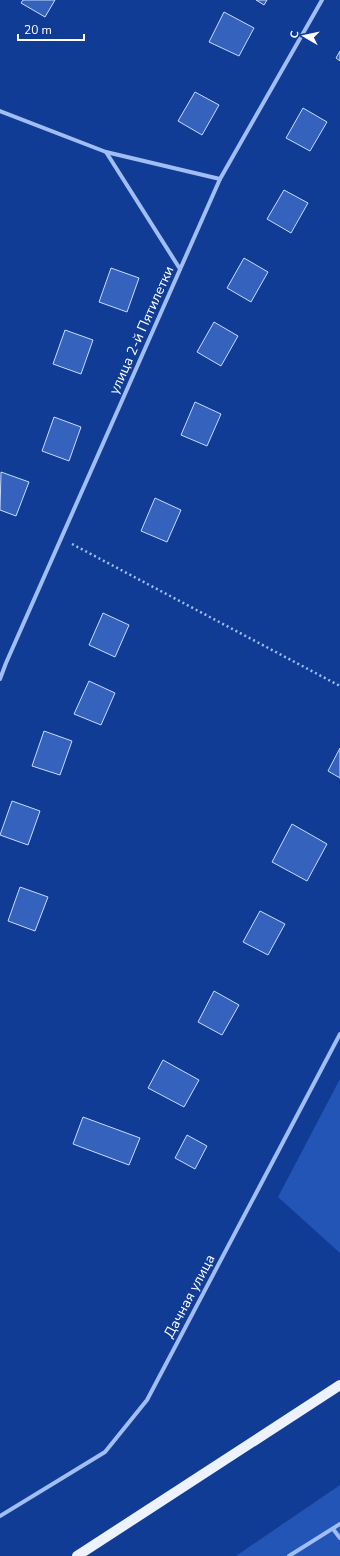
<svg xmlns="http://www.w3.org/2000/svg" width="340" height="1556" viewBox="0 0 340 1556" font-family="'Nunito Sans',sans-serif">
<style>
.green{fill:#2355b6}
.building{fill:#3462bc;stroke:#c8dafe}
.lines{fill:none;stroke-linecap:round;stroke-linejoin:round}
.path{stroke:#a0bdf4;stroke-width:2.5;stroke-dasharray:2 3;stroke-linecap:butt}
.street{stroke:#a0bdf4;stroke-width:4}
.primary{stroke:#edf2ff;stroke-width:10}
.labels{text-anchor:middle;stroke-width:3;stroke-linejoin:round;paint-order:stroke}
.street-label{font-size:14px;fill:#fff;stroke:#113c96}
</style>
<rect width="100%" height="100%" fill="#113c96"/>
<g class="green">
<path d="M340,1079V1253L278,1197Z"/>
<path d="M340,1485V1556H236Z"/>
</g>
<g class="building">
<path d="M23,0H55L45,17L21,3Z"/>
<path d="M256,0H267L264,5Z"/>
<path d="M224,12L254,28L239,56L209,42Z"/>
<path d="M340,51V61L336,58Z"/>
<path d="M195,92L219,105L202,135L178,121Z"/>
<path d="M303,108L327,122L310,151L286,138Z"/>
<path d="M284,190L308,203L291,233L267,219Z"/>
<path d="M244,258L268,272L251,302L227,288Z"/>
<path d="M111,268L139,278L127,312L99,302Z"/>
<path d="M214,322L238,336L221,366L197,352Z"/>
<path d="M65,330L93,340L81,374L53,364Z"/>
<path d="M195,402L221,414L207,446L181,435Z"/>
<path d="M54,417L81,427L69,461L42,451Z"/>
<path d="M1,472L29,482L16,516L0,510Z"/>
<path d="M155,498L181,510L167,542L141,531Z"/>
<path d="M103,613L129,625L115,657L89,645Z"/>
<path d="M89,681L115,693L101,725L74,714Z"/>
<path d="M44,731L72,741L60,775L32,766Z"/>
<path d="M340,748V778L328,771Z"/>
<path d="M12,801L40,811L28,845L0,835Z"/>
<path d="M292,824L327,844L307,881L272,862Z"/>
<path d="M20,887L48,897L35,931L8,921Z"/>
<path d="M260,911L285,924L268,955L243,942Z"/>
<path d="M214,991L239,1005L222,1035L198,1022Z"/>
<path d="M163,1060L199,1080L184,1107L148,1088Z"/>
<path d="M83,1117L140,1138L129,1165L73,1144Z"/>
<path d="M187,1135L207,1146L195,1169L175,1158Z"/>
</g>
<g class="lines">
<path class="path" d="M72,544L340,686"/>
<g class="street">
<path d="M0,111L106,152L220,179"/>
<path d="M106,152L180,269"/>
<path d="M0,679L6,663L220,179L322,0"/>
<path d="M0,1516L105,1452L147,1400L340,1034"/>
<path d="M333,1529L340,1538"/>
<path d="M289,1556L340,1524"/>
</g>
<path class="primary" d="M77,1556L340,1385"/>
</g>
<g class="labels">
<g class="street-label">
<text transform="translate(141 330) rotate(-66)" y="5">улица 2-й Пятилетки</text>
<text transform="translate(189 1296) rotate(-62)" y="5">Дачная улица</text>
</g>
</g>
<g transform="translate(304 36) rotate(279)" stroke="#113c96" stroke-width="3" paint-order="stroke">
<path d="M0-3L7 15L0 10L-7 15Z" fill="#ffffff"/>
<text y="-6" font-size="11" font-weight="bold" text-anchor="middle" fill="#ffffff">С</text>
</g>
<path d="M18 34v6h66v-6" fill="none" stroke="#ffffff" stroke-width="2"/>
<text x="24" y="34" font-size="12" fill="#ffffff" stroke="#113c96" stroke-width="3" paint-order="stroke">20 m</text>
</svg>
